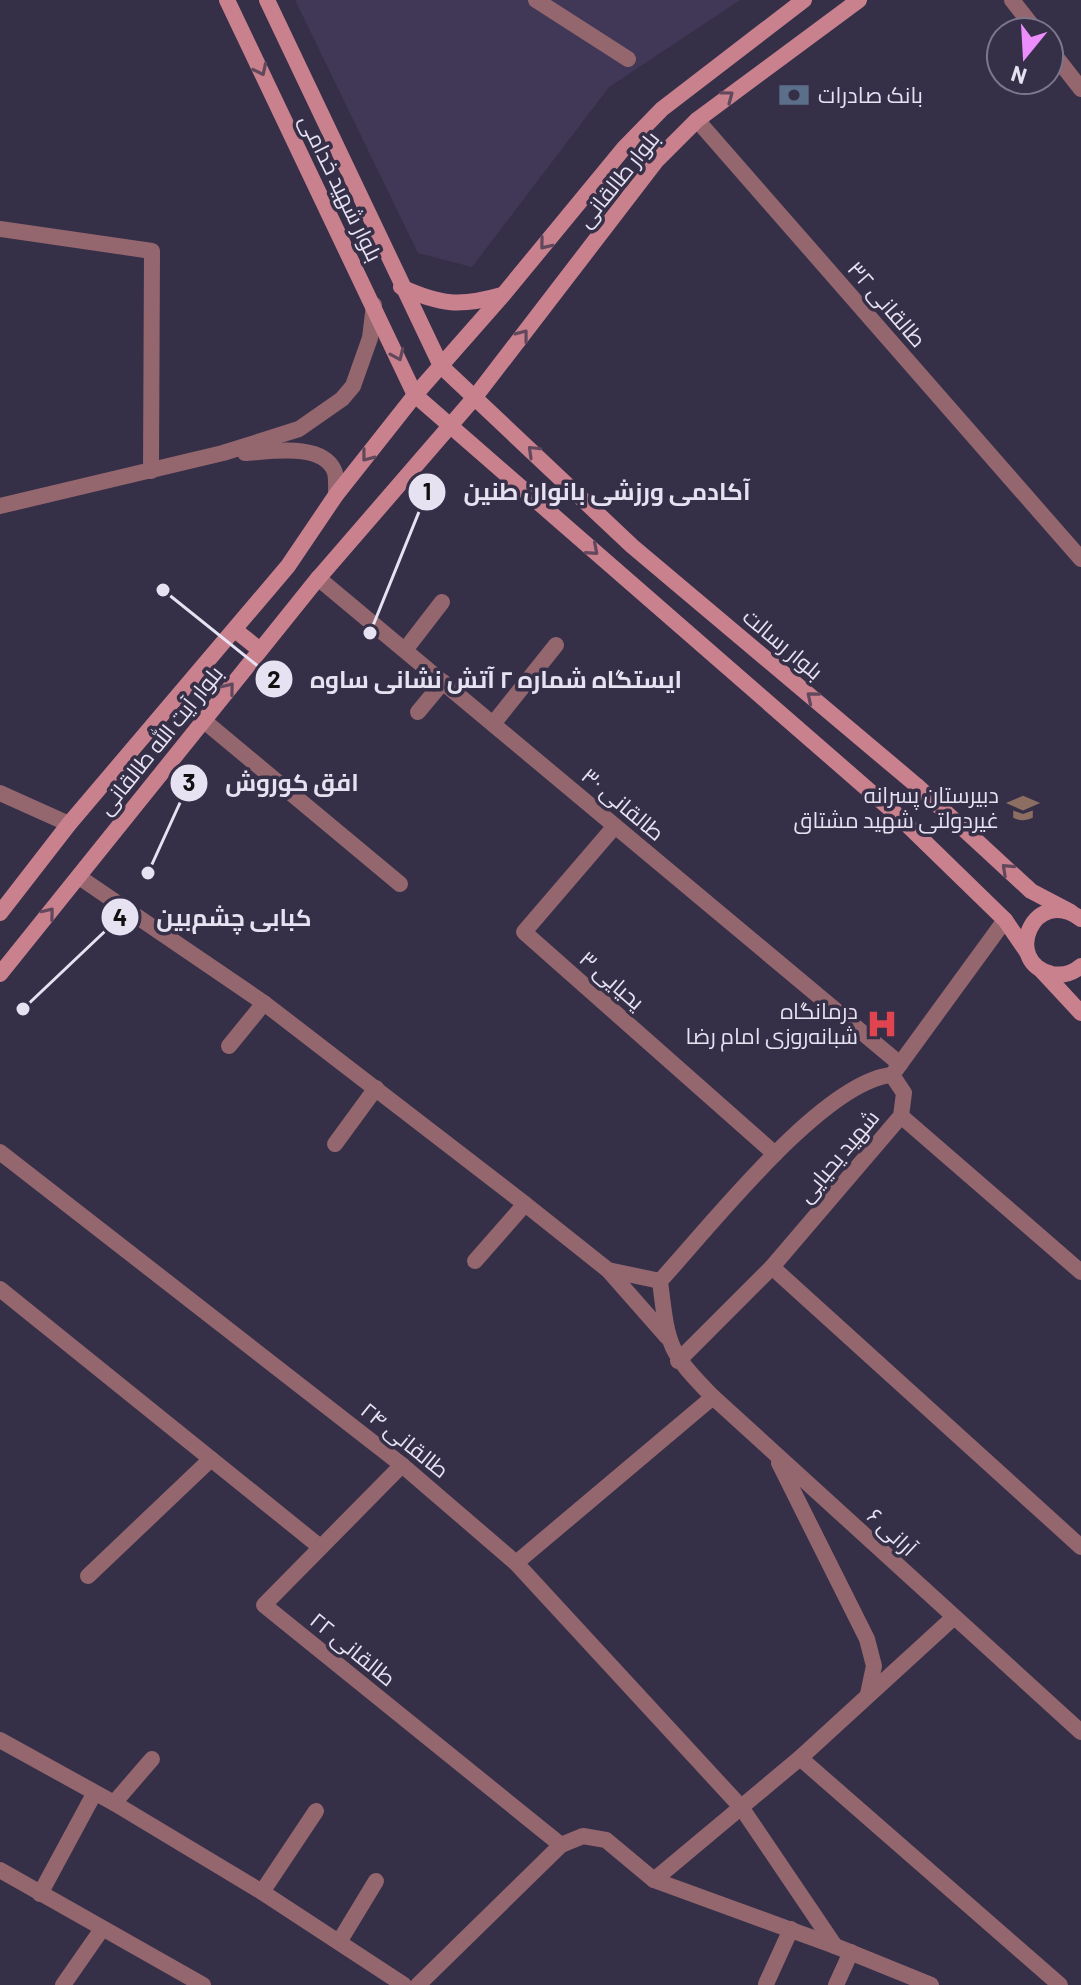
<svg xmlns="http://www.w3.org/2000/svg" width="1081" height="1985" viewBox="0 0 1081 1985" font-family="Barlow,Cairo,sans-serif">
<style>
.built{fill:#413857}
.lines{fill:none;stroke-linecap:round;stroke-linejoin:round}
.street{stroke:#94666e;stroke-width:16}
.secondary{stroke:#c9818e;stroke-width:16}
.oneway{stroke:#62485d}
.labels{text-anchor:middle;stroke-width:7;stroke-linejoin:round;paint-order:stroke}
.poi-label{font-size:22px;fill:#e6e2f2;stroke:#362f48;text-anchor:end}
.street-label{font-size:22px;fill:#e6e2f2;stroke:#362f48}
.leader{fill:none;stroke:#e6e2f2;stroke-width:3}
.callout-dot{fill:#e6e2f2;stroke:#362f48;stroke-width:3}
.mark-label{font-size:24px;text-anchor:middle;font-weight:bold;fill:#111}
.callout-label{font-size:24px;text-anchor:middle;font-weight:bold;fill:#e6e2f2;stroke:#362f48;stroke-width:7;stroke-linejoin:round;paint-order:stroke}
</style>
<rect width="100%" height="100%" fill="#362f48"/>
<path class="built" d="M295,0H740L609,87L472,267L418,253Z"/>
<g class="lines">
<g class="street">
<path d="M536,0L628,59"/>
<path d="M1012,0L1037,32"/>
<path d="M1049,48L1081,89"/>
<path d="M697,120L1081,559"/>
<path d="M0,229L152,251L151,471"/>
<path d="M245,453C269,452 321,442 334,470C337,476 336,487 336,495"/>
<path d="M0,506L223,453L299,429L342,399L353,386L370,338L374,305"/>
<path d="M318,578L900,1064"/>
<path d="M405,650L442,602"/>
<path d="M418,712L443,682"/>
<path d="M203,720L400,884"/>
<path d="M493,724L556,645"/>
<path d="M0,793L69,824"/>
<path d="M615,826L524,932L775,1154"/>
<path d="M79,877L264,1003L525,1204L608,1270L667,1337"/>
<path d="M229,1046L264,1003"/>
<path d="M892,1075C823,1081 708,1229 660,1281C668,1346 667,1350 713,1397L1081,1732"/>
<path d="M901,1116L1081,1272"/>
<path d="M335,1144L376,1088"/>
<path d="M0,1152L402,1465L516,1563L741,1807L835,1946L931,1985"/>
<path d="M475,1261L525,1204"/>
<path d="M772,1267L1081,1547"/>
<path d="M608,1270L660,1281"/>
<path d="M0,1289L319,1546"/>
<path d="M678,1361L772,1267L901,1116L904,1093L892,1075L1005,920"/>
<path d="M779,1463L867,1639L874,1666L868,1694"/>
<path d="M402,1465L264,1605L561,1845L583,1836L606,1840L654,1880L835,1946"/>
<path d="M516,1563L713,1397"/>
<path d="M88,1576L211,1459"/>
<path d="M0,1740L114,1803L262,1892L404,1985"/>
<path d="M800,1758L1060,1985"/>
<path d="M114,1803L152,1759"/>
<path d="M0,1870L203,1985"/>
<path d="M654,1880L800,1758L953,1618"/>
<path d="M262,1892L316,1811"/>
<path d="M40,1894L94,1794"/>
<path d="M339,1942L376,1881"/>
<path d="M766,1984L791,1929"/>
<path d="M63,1985L102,1929"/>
<path d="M418,1985L561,1845"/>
<path d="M836,1985L851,1952"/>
</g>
<g class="secondary">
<path d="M227,0L415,395L896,814L1005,920L1027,952"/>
<path d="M267,0L441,366L632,546L916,785L1031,891L1071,912"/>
<path d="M401,287C441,305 460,307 502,295"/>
<path d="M235,630L260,650"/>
<path d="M0,913L69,824L288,566L336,495L415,395L503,295L624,148L662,109L804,0"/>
<path d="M1081,919C1034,884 1001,962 1052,974C1063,976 1073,973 1081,966"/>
<path d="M1042,971L1081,1013"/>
<path d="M0,974L315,582L475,397L657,160L697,120L859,0"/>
</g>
</g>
<defs><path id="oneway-chevron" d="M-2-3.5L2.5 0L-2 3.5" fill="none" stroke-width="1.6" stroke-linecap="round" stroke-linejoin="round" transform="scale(2)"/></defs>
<g class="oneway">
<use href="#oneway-chevron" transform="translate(261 70) rotate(64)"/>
<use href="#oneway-chevron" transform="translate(728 96) rotate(-37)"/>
<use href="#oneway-chevron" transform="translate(545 244) rotate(129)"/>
<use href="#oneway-chevron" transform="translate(523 335) rotate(-52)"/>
<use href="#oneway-chevron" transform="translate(398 355) rotate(66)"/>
<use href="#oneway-chevron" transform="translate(533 451) rotate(-136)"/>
<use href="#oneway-chevron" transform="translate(367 456) rotate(128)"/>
<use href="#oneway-chevron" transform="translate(593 550) rotate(41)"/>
<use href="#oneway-chevron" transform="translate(229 688) rotate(-51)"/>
<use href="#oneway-chevron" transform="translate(812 697) rotate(-140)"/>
<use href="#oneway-chevron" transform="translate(1007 869) rotate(-137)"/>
<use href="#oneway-chevron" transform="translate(49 913) rotate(-51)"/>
</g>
<defs>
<symbol id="bank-bare" viewBox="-9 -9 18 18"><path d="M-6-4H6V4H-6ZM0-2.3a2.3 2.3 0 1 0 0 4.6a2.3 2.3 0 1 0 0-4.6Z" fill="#5c6f8a" stroke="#362f48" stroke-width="2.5" paint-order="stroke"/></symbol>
<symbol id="school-bare" viewBox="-9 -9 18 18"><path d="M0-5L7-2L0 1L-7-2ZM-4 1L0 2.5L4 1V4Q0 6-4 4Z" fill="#8d6e63" stroke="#362f48" stroke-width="2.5" paint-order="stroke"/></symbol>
<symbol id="hospital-bare" viewBox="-9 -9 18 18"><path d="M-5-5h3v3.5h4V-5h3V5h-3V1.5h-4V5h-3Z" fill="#e0444e" stroke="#362f48" stroke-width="2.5" paint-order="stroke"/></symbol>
</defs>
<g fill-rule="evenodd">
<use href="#bank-bare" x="772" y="73" width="44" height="44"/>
<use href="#school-bare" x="1001" y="786" width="44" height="44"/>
<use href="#hospital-bare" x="860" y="1002" width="44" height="44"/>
</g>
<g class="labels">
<g class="poi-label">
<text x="818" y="103" text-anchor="start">بانک صادرات</text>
<text x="999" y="803">دبیرستان پسرانه<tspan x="999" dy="25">غیردولتی شهید مشتاق</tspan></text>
<text x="858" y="1019">درمانگاه<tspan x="858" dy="25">شبانه‌روزی امام رضا</tspan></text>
</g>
<g class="street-label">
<text transform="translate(618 179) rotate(-51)" y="8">بلوار طالقانی</text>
<text transform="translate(341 188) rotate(64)" y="8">بلوار شهید خدامی</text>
<text transform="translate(887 304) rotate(49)" y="8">طالقانی ۳۲</text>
<text transform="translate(783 644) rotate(40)" y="8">بلوار رسالت</text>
<text transform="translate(160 740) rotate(-51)" y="8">بلوار آیت الله طالقانی</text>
<text transform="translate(623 804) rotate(40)" y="8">طالقانی ۳۰</text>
<text transform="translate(612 980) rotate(41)" y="8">یحیایی ۳</text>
<text transform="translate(838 1156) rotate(-50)" y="8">شهید یحیایی</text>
<text transform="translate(405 1440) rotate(39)" y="8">طالقانی ۲۴</text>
<text transform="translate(892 1532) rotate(43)" y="8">آرانی ۶</text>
<text transform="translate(353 1649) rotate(39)" y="8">طالقانی ۲۲</text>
</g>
</g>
<path class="leader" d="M370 633L427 492M163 590L274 679M148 873L189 783M23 1009L120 917"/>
<g class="callout-dot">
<circle cx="370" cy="633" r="8"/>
<circle cx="163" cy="590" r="8"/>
<circle cx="148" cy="873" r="8"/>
<circle cx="23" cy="1009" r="8"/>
<circle cx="427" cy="492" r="20"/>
<circle cx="274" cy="679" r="20"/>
<circle cx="189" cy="783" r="20"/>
<circle cx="120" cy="917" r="20"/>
</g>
<g class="mark-label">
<text x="427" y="500">1</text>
<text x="274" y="688">2</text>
<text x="189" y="791">3</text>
<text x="120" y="926">4</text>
</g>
<g class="callout-label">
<text x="607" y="500">آکادمی ورزشی بانوان طنین</text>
<text x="496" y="688">ایستگاه شماره ۲ آتش نشانی ساوه</text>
<text x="292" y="791">افق کوروش</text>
<text x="234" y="926">کبابی چشم‌بین</text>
</g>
<g transform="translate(1025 56) rotate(198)"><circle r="38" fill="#362f48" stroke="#7c778c" stroke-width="2"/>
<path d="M0-6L14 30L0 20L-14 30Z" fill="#eb8dfb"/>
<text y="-12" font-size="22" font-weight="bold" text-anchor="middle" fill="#e6e2f2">N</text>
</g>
</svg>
